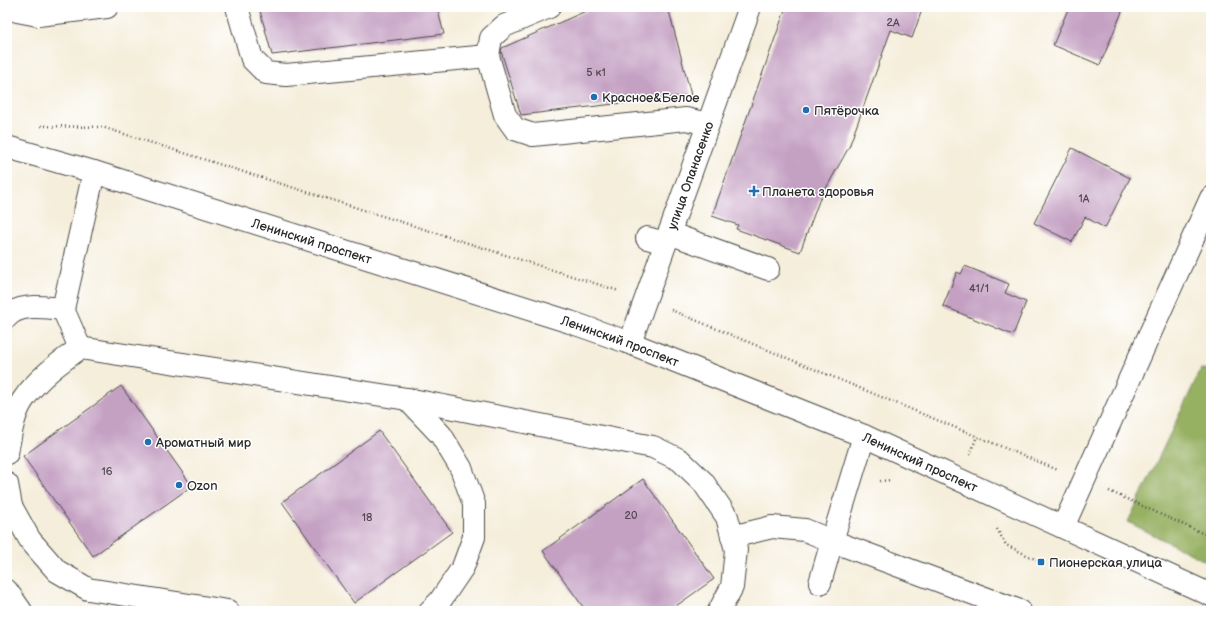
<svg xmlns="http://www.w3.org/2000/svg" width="1218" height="618" viewBox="0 0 1218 618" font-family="'Balsamiq Sans',sans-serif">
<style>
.forest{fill:#97b163;stroke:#616e47}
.building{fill:#c4a0c3}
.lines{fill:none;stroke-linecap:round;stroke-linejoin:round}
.minor-casing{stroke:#494845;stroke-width:24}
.major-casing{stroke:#494845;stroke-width:24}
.path{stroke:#494845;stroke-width:2.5;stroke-dasharray:1 3;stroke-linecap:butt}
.minor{stroke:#fff;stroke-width:22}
.major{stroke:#fff;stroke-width:22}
.poi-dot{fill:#1f6fb2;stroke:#fff;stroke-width:1.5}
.labels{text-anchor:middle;stroke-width:3;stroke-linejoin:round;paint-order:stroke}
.number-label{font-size:11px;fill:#514851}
.poi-label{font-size:13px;fill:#2b2b2b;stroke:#fff;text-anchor:start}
.street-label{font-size:13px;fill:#2b2b2b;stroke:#fff}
</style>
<rect width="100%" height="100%" fill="#fff"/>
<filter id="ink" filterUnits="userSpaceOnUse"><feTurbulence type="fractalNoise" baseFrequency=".025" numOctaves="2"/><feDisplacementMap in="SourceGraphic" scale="8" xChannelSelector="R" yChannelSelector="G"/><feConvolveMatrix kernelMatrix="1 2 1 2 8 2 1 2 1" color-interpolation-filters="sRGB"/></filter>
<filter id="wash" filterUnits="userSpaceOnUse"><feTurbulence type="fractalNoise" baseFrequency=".012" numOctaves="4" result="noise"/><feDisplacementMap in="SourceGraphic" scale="16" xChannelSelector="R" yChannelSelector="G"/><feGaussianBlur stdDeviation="0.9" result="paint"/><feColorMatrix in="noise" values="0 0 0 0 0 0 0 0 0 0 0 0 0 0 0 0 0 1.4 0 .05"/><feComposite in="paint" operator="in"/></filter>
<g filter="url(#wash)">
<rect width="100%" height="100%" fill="#f5eedb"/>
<path class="forest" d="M1201,369L1211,370V564L1128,522Z"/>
<g id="blocks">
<g class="building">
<path d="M259,7H437L444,34L272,55Z"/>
<path d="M595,7H668L691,95L521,115L501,51L502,48Z"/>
<path d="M786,7H923L912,38L891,30L849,147L819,201L800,252L736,229L738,225L712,216Z"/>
<path d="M1069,7H1124L1100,65L1053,45Z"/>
<path d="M1072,148L1130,178L1105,228L1085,217L1072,242L1034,223Z"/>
<path d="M965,266L1009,284L1005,293L1026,302L1013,335L943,306L957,272L961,274Z"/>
<path d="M121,386L192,486L93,556L23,456Z"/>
<path d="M379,431L452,532L354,603L282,502Z"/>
<path d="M643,479L714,579L669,611H586L543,551Z"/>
</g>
</g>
</g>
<g filter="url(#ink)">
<use href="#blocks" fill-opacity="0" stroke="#494845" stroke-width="1"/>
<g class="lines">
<defs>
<g id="minor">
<path d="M12,7L17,11L38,15L107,7"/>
<path d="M237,7L252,59L266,73L286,75L488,56"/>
<path d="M549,7L504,26L491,38L488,56L505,115L515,129L533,135L686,119L708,124"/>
<path d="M669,233L768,269"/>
<path d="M647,238L665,243"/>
<path d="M7,317C20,302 46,308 63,309"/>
<path id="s1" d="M630,343L750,7"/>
<path d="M80,348L63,309L94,172"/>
<path d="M407,399L441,435L461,468L474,504V537L463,567L440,601L430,611"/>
<path d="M7,453C10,437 13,415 23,400C38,378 59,363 80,348L407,399L653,447L680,460L703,482L727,517L736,550L732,587L719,611"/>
<path d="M7,484L11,506L30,540L57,571L88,589L228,611"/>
<path d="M1063,527L1211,198"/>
<path d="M732,537L772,527L805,530L832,541L864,436"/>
<path d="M820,583L832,541L1020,611"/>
<path d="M7,591L21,611"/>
</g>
<g id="major">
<path id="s2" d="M7,147L94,172L570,322L630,343L864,436L1211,595"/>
</g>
</defs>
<use href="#minor" class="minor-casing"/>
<use href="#major" class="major-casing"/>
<g class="path">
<path d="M41,126L102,127L619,291"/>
<path d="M671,310L1058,470"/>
<path d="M970,455L977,436"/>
<path d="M880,481L891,480"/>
<path d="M1109,491L1211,537"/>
<path d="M997,529L1006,545L1041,562"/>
</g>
<use href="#minor" class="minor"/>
<use href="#major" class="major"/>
</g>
</g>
<g class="poi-dot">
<circle cx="594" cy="97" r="4"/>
<circle cx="806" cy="110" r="4"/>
<path d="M752 185h4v4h4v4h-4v4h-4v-4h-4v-4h4z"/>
<circle cx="148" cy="442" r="4"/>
<circle cx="179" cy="485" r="4"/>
<rect x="1037" y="558" width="8" height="8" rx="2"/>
</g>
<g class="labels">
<g class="number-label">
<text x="893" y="26">2А</text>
<text x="596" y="76">5 к1</text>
<text x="1084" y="202">1А</text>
<text x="979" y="292">41/1</text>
<text x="107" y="475">16</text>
<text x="631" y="519">20</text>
<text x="367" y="521">18</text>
</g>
<g class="poi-label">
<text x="602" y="102">Красное&amp;Белое</text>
<text x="814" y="115">Пятёрочка</text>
<text x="762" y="196">Планета здоровья</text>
<text x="156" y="447">Ароматный мир</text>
<text x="187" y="490">Ozon</text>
<text x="1049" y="567">Пионерская улица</text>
</g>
<g class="street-label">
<text dy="5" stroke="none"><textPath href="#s1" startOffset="178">улица Опанасенко</textPath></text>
<text dy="5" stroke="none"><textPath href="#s2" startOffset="319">Ленинский проспект</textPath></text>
<text dy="5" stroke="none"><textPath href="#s2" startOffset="643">Ленинский проспект</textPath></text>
<text dy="5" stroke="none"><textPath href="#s2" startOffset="967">Ленинский проспект</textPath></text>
</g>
</g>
<rect width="1218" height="618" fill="none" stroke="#fff" stroke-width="24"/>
</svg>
